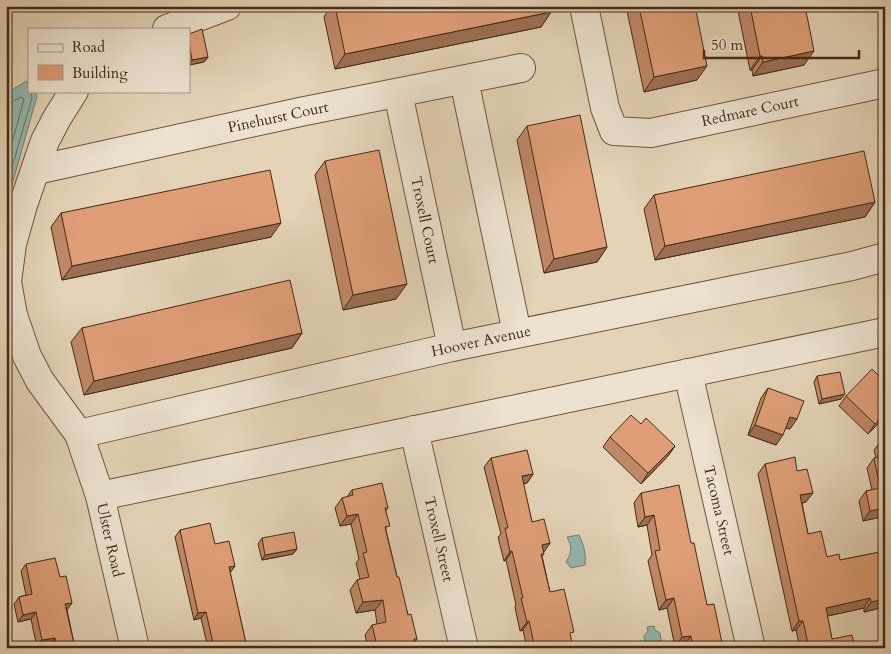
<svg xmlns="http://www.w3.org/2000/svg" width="891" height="654" viewBox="0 0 891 654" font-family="Cardo,serif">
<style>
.water{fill:#95b7b1;stroke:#757f73}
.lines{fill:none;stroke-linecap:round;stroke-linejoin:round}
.shore{stroke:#6e7063;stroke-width:1}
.minor-casing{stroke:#6e543e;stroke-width:30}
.minor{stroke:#ede2d0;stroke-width:28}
.wall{fill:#c08867;stroke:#462a15}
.shaded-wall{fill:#9c6f54;stroke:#462a15}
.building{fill:#df9e78;stroke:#462a15}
.labels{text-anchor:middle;stroke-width:4.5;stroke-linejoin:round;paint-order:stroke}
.street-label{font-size:15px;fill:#462a15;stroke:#ede2d0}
</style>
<rect width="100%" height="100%" fill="#e4d3b7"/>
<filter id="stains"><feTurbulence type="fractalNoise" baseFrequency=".004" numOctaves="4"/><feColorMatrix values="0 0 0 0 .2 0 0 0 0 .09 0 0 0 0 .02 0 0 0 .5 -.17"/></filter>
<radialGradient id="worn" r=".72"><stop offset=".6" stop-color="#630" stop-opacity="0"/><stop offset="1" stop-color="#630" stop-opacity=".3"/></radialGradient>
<g class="water">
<path d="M27,81L29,91H34L37,96L6,206V93Z"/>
<path d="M579,535C584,545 586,554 585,565L571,568L566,562C572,553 572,546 567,537Z"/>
<path d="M654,626L655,630L660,633L662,648H646L644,636L648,631L647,627Z"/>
</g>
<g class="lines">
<g class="shore">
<path d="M6,103L12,102L21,97L24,99L6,165"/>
<path d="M6,188L32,98L30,91"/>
</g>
<defs>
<g id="minor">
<path d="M584,6L605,108L614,131L651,133L885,83"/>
<path d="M167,29L227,6"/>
<path d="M464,80L517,333"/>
<path d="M74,91L57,118L45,141L23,205L12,244L7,282L13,315L27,356L40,381L79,434L100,496L135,648"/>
<path d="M398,93L452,347"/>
<path d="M36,170L300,112L521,68"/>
<path d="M688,373L751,648"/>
<path d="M414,430L464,648"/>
<path d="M79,434L452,347L852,266L885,257"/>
<path d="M100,496L885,332"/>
</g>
</defs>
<use href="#minor" class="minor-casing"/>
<use href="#minor" class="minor"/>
</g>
<g class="wall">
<path d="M331,6H550L551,12L541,27L335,69L324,17Z"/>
<path d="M626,6H695L697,80L644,92Z"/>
<path d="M737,6H805L804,65L753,76L752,70H750Z"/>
<path d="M189,34L208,57L204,62L189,65Z"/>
<path d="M527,126L607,247L597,262L544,273L517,140Z"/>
<path d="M325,161L396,299L343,310L315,175Z"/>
<path d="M654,195L875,202L865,217L655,260L644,209Z"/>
<path d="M61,213L271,237L62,280L51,227Z"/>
<path d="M82,328L302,333L292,348L84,395L71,342Z"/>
<path d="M817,376L841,399L819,404L814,382Z"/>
<path d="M885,382V417L868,434L839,406L846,396Z"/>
<path d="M768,388L790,429L786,428L776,445L748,435L761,398Z"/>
<path d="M641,424L675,446L668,456L641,484L603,447L610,437Z"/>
<path d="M885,440V534L881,517L863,521L859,501L866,491L872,490L867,468L874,458H876L874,450L881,441Z"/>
<path d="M491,458L533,474L527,483L523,484L532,522L550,543L543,552L544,554L542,556L550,592L570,637L573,648H527L523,630L520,631L515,607L516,605L506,560L504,561L498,537L501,534L484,467Z"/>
<path d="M765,464L797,471L806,502L802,503L808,534L827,557L840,560L885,551V607L864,612V608L827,616L832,639L855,648H800L796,630L792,631L758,474Z"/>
<path d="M352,490L388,508L386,510V530L397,577L408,615L417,639L415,642L416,648H368L365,635L372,625L377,624L375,610L356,613L350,590L357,580L360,579L356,563L359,559L351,524L340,526L335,508L342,498L347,497Z"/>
<path d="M641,493L691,543L707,605L723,648H684V646L675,647L667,608L659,610L648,561L652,555L647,525L638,527L634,503Z"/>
<path d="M180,530L215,544L235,566L230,572L247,648H208L201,618L194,620L175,537Z"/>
<path d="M262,538L297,549L293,554L262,560L258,544Z"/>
<path d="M26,564L67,610L75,648H51L50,645L37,648L31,619L18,622L14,604L19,597L26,595L21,571Z"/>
</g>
<g class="shaded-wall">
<path d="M551,12L541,27L335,69L345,54Z"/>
<path d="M814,51L804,65L753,76L763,62Z"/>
<path d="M760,56H762L752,70H750Z"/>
<path d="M208,57L204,62L189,65L192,60Z"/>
<path d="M707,66L697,80L644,92L654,77Z"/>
<path d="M875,202L865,217L655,260L665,246Z"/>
<path d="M281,223L271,237L62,280L72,266Z"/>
<path d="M607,247L597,262L544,273L554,259Z"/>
<path d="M407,284L396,299L343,310L353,295Z"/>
<path d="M302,333L292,348L84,395L94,381Z"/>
<path d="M845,394L841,399L819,404L822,399Z"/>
<path d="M885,414V417L868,434L875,424Z"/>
<path d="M790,417L797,419L790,429L783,427Z"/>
<path d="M755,425L783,435L776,445L748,435Z"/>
<path d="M675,446L668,456L641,484L648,473Z"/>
<path d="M533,474L527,483L515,485L522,476Z"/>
<path d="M813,493L806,502L793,505L800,495Z"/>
<path d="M885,508V512L881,517L863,521L870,511Z"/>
<path d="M358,514L351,524L340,526L347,516Z"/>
<path d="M654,515L647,525L638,527L645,517Z"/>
<path d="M550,543L544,552L535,553L542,545Z"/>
<path d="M297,549L293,554L262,560L265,555Z"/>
<path d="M512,551L506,560L504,561L510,552Z"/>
<path d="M235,566L230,573L229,567Z"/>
<path d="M674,598L667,608L659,610L666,600Z"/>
<path d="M870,598L864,608L819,618L826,608Z"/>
<path d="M885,599V607L864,612L871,602Z"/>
<path d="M383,600L375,610L356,613L363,602Z"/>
<path d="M72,603L67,610L65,604Z"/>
<path d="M36,612L31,619L18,622L23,615Z"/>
<path d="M206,612L201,618L194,620L198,613Z"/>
<path d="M529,621L523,630L520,631L527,622Z"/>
<path d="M799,621H803L796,630L792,631Z"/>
<path d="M691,636L684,646L675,647L682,637Z"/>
<path d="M55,638L50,645L37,648L42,640Z"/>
<path d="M387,643L384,648H376L377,646Z"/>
</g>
<g class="building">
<path d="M335,6H550L551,12L345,54Z"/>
<path d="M639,6H695L707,66L654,77Z"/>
<path d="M750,6H805L814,51L763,62L762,56H760Z"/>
<path d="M202,29L208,57L192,60L189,42V34Z"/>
<path d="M580,115L607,247L554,259L527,126Z"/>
<path d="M379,150L407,284L353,295L325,161Z"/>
<path d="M864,151L875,202L665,246L654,195Z"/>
<path d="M270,170L281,223L72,266L61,213Z"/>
<path d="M290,280L302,333L94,381L82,328Z"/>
<path d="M872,369L885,382V414L875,424L846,396Z"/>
<path d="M840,372L845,394L822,399L817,376Z"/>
<path d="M768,388L804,401L797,419L790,417L783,435L755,425Z"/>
<path d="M631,415L641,424L646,418L675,446L648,473L610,437Z"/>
<path d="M885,440V455L881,441Z"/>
<path d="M527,450L533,474L522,476L532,522L544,519L550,543L542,545L544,554H541L550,592L564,589L574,632L570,633L573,648H535L529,621L527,622L521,598H523L512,551L510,552L505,528H508L491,458Z"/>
<path d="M885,456V508L870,511L866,491L880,488L874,458Z"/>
<path d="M795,457L797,471L807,469L813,493L800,495L808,534L821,531L827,557L839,554L840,560L885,551V599L871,602L870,598L826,608L832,639L852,635L855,648H809L803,621H799L765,464Z"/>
<path d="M382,483L388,508H385L390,526L385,527L397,577H399L408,615L411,614L417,639H414L416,648H388L387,643L377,646L372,625L386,622L383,600L363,602L357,580L369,577L363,553L367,552L358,514L347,516L342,498L353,495L352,490Z"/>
<path d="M679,485L691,543H694L707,605L714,604L723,648H693L691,636L682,637L674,598L666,600L655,551L660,550L654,515L645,517L641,493Z"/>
<path d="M210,523L215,544L229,541L235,566L229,567L247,648H214L206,612L198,613L180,530Z"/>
<path d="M294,532L297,549L265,555L262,538Z"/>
<path d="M55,558L60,577L66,576L72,603L65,604L75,648H57L55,638L42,640L36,612L23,615L19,597L32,594L26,564Z"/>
</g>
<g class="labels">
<g class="street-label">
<text transform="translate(750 111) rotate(-12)" y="5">Redmare Court</text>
<text transform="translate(278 117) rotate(-12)" y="5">Pinehurst Court</text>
<text transform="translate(425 220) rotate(78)" y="5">Troxell Court</text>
<text transform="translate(481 341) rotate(-12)" y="5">Hoover Avenue</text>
<text transform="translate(719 510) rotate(77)" y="5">Tacoma Street</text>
<text transform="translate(439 539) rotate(77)" y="5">Troxell Street</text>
<text transform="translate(110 540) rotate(77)" y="5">Ulster Road</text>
</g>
</g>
<rect width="891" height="654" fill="none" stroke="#e4d3b7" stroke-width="25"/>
<rect x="8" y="8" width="876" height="639" fill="none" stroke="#462a15" stroke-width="2.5"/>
<rect x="12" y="12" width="866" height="629" fill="none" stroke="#462a15"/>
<rect x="28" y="28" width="162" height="65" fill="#ede2d0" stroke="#aa9885"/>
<rect x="38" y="44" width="25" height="8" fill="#ede2d0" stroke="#aa9885"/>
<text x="72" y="52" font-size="15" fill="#462a15">Road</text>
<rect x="38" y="65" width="25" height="15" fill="#df9e78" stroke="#aa9885"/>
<text x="72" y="78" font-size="15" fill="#462a15">Building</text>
<path d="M704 50v8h155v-8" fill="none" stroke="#462a15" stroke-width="2.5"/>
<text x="711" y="50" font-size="15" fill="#462a15" stroke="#ede2d0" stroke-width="4" paint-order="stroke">50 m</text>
<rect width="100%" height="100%" filter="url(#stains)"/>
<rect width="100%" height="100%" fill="url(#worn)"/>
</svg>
